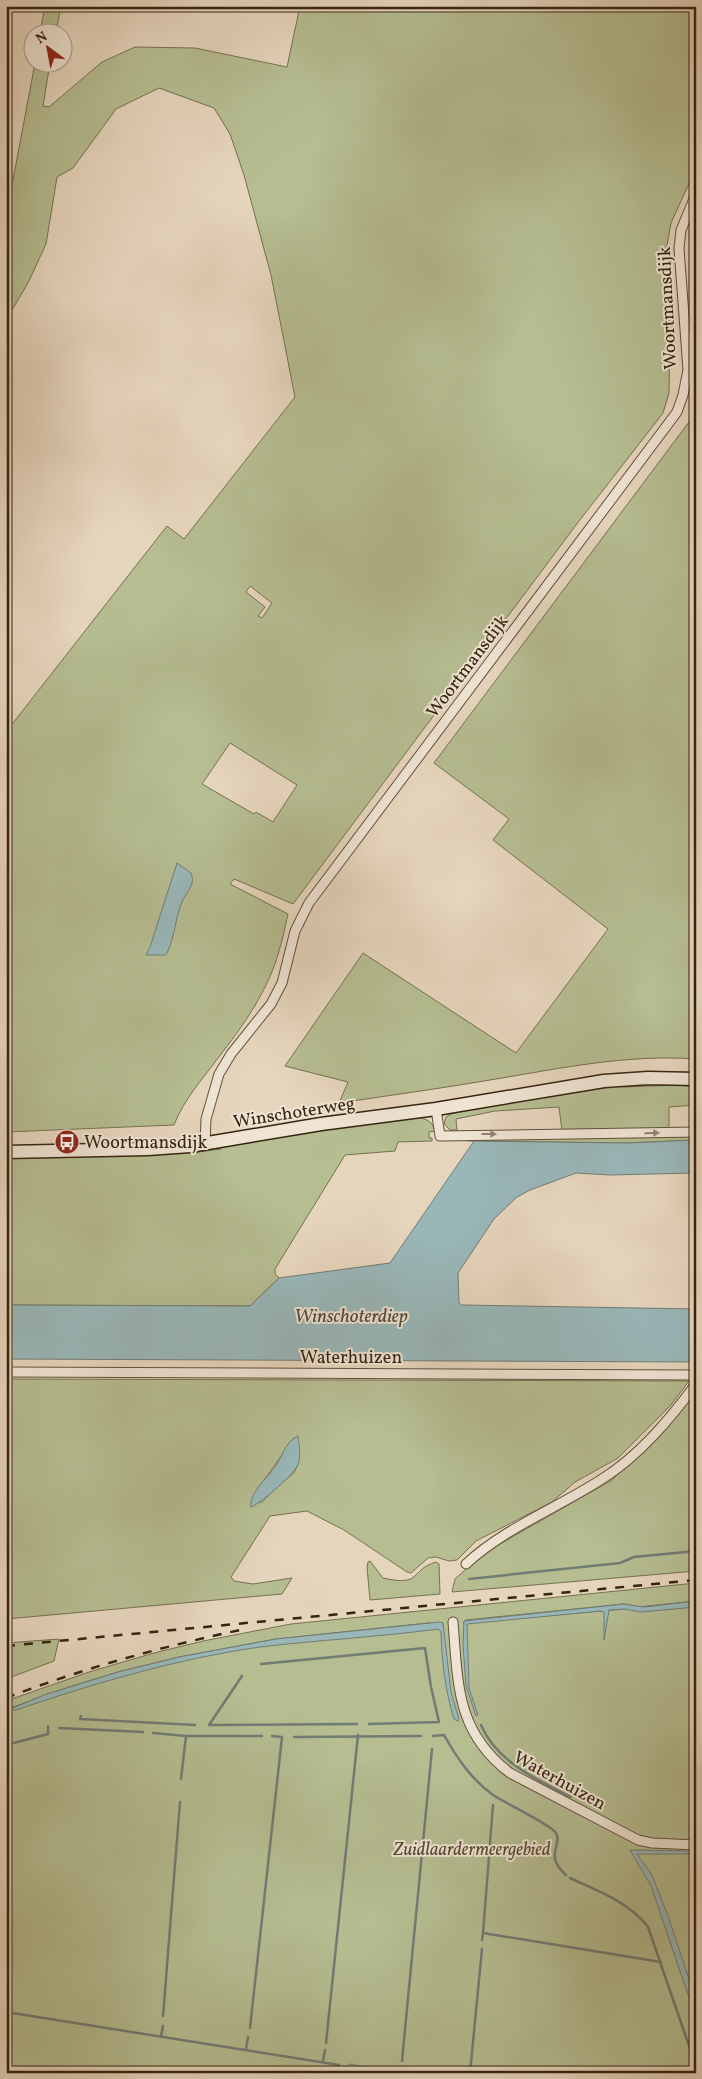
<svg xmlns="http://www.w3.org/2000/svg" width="702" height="2079" viewBox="0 0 702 2079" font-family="Vollkorn,serif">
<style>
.green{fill:#b5bd91;stroke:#767050;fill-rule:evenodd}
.water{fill:#99b7b9;stroke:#717c75}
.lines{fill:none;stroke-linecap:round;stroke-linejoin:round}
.stream{stroke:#717c75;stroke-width:2.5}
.street-casing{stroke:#62503b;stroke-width:11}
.secondary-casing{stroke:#362410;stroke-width:15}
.street{stroke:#efe4d4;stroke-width:9}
.secondary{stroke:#efe4d4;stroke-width:12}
.rail{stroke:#362410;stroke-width:2.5;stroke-dasharray:9 9;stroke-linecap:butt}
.oneway{fill:#928472}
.labels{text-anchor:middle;stroke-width:4;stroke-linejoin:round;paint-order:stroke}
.street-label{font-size:18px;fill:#362410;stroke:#efe4d4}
.poi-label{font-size:18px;fill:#362410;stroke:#efe4d4;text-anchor:start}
.park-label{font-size:18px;font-style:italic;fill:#564a30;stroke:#efe4d4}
.water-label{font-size:19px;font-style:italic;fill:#4f493a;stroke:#efe4d4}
</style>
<rect width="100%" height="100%" fill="#e6d5bd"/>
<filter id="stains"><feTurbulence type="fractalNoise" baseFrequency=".004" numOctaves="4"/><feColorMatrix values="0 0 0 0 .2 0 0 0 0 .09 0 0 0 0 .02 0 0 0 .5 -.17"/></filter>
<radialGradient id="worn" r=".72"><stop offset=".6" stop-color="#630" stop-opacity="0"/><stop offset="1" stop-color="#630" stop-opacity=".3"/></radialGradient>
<g class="green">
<path d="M45,6H61L56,32H40Z"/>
<path d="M300,6H696V168L671,223L666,251L670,322L669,393L663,413L576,525L293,904L234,879L230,884L288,914C285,926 283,939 279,951C268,991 243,1026 218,1058C202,1080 184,1099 174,1125L6,1132V732L167,526L184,539L295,397L271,275L244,175L230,134L214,108L159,88L116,109L73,168L57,177L46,244L28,283L12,310L6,334V217L35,63H50L43,106L49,107L102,62L135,47L195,48L287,67ZM250,586L272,603L262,618L258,616L265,607L246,592ZM230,743L297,785L273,822L256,812L254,814L202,784Z"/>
<path d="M692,418L696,421V1059C629,1054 562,1068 496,1079C444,1088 392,1095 339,1103L348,1082L285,1066L363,953L516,1053L608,929L493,840L509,819L434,763Z"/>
<path d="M678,1085L696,1087V1105L669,1107V1130L562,1131L559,1107L495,1111L456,1119L457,1130H450L444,1124L446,1117L455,1112L613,1086L627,1087Z"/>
<path d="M417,1117C426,1119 433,1121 435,1131L429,1132V1138H432V1141L398,1142L395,1151L345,1155L275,1269V1274L279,1278L250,1306L6,1305V1155L123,1156L190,1151L191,1153L221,1149V1146L288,1133Z"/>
<path d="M696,1134V1140L626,1143L468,1141L465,1140Z"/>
<path d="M6,1379L689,1381L671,1405L618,1458L575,1482L552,1502L476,1541L457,1560L449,1561L436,1557L428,1558L411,1573L407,1572L344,1530L307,1511L270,1516L231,1577L234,1581L253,1584L292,1578L282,1594L6,1619ZM294,1438L298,1439V1464L294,1473L277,1486L262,1502L251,1503L262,1483Z"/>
<path d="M696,1390V1571L452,1592L455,1579L484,1553L612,1480L641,1452Z"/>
<path d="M370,1561L383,1578C423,1587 409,1570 436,1562L439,1564L440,1594L370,1600L367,1567L368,1562Z"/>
<path d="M696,1583V1601L638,1607L624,1604L466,1620L463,1623L624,1609L696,1604V2073H6V1701L89,1672L154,1653L203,1641L291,1624ZM428,1623L443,1624V1626L247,1646L114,1676L8,1709L66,1688L118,1672L179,1657L276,1639Z"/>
<path d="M59,1639L54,1661L6,1679V1643Z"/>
</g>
<g class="water">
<path d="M177,863L191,873C196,885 186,892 182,902C175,918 175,937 167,953L165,955H146L150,947Z"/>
<path d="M696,1140V1173L610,1175L576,1173L530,1190L517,1197L494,1219L458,1273L459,1303L462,1305L696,1309V1362L6,1359V1305L250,1306L279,1278L390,1263L474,1141L626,1143Z"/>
<path d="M298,1436C299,1444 301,1457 298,1464C296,1473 260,1504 251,1507C249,1493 267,1478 275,1467C282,1457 285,1442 298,1436Z"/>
<path d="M696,1601V1607L641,1612L624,1609L609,1610L604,1640V1612L601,1611L467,1624L469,1688L478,1715L476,1716L466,1686L463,1644L464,1621L596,1607L624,1604L644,1607Z"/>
<path d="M440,1622L443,1623L451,1692L459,1719L458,1721L454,1719C445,1690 442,1662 441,1632L438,1629C379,1637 319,1640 260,1647C176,1659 96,1683 16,1710H8L44,1695L118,1672L179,1657L276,1639Z"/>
<path d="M630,1850L696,1851V1854H637L652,1875L669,1919L696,2000V2018L651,1886Z"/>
<path d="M350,2064L392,2073H395H357L348,2071L347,2066Z"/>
</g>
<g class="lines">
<g class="stream">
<path d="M469,1579L620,1563L634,1557L696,1551"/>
<path d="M261,1664L425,1648L431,1687L439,1722L369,1724"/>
<path d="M242,1676L209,1725L357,1724"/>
<path d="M81,1716L80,1719L195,1725"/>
<path d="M481,1725C496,1761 537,1780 571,1797"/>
<path d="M59,1728L143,1732"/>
<path d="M153,1733L186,1736H262"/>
<path d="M433,1736L444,1735C457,1758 471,1779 493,1795C503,1802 552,1825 556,1833C563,1846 543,1854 566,1875"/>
<path d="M294,1737L421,1736"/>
<path d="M6,1745L48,1734V1726"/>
<path d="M181,1779L186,1736"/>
<path d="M493,1805L483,1933L661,1962"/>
<path d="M570,1878C598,1891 629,1902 648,1927L696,2066"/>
<path d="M482,1940L483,1933"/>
<path d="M6,2012L339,2065"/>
<path d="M163,2016L180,1802"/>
<path d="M6,2021L11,2012"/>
<path d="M250,2028L282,1737L272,1736"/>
<path d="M161,2036L163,2026"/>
<path d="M326,2043L358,1735"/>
<path d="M246,2049L248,2037"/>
<path d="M323,2061L325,2050"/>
<path d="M402,2061L432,1749"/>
<path d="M470,2073L482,1949"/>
</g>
<defs>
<g id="street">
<path d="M436,1109L440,1136L696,1132"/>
<path d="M205,1144L206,1119L219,1074L231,1054L271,1004L282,983L295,931L309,903L677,412L683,395L688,370L679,248L681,230L696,194"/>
<path d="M6,1372L696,1375"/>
<path d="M466,1564C503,1529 559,1507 602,1479C639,1456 670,1419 696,1384"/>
<path d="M453,1622C458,1684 456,1732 510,1773L638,1840L652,1843L696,1845"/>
</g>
<path id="secondary" d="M6,1152L148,1149L190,1146L321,1124L436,1109L604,1081L648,1078L696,1079"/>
</defs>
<use href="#street" class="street-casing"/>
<use href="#secondary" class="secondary-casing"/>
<use href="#street" class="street"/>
<use href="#secondary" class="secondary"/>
<g class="rail">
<path d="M6,1646L696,1580"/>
<path d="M6,1698C84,1668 164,1646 245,1629"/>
</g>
</g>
<defs><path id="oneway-solid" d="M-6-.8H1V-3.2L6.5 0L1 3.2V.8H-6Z" transform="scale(1.25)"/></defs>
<g class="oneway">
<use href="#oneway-solid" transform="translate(652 1133) rotate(-1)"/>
<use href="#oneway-solid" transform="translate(489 1134)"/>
</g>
<defs>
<symbol id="bus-disc" viewBox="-11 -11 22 22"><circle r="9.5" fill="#8f2418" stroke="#efe4d4"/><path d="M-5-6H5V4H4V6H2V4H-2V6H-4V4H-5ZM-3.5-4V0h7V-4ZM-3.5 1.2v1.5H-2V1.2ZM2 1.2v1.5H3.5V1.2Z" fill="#fff"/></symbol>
</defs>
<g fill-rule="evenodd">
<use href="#bus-disc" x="53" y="1128" width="28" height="28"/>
</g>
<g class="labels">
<g class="street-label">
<text transform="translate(667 308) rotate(-93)" y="6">Woortmansdijk</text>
<text transform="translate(467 666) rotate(-53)" y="6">Woortmansdijk</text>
<text transform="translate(294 1112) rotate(-9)" y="6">Winschoterweg</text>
<text x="351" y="1363">Waterhuizen</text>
<text transform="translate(560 1780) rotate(29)" y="6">Waterhuizen</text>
</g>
<g class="poi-label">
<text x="84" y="1148">Woortmansdijk</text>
</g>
<g class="park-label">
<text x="472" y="1855">Zuidlaardermeergebied</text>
</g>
<g class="water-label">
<text x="351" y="1322">Winschoterdiep</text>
</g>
</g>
<rect width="702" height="2079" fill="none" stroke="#e6d5bd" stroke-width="25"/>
<rect x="8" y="8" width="687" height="2064" fill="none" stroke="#362410" stroke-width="2.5"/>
<rect x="12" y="12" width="677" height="2054" fill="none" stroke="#362410"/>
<g transform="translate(48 48) rotate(328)"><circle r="24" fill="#efe4d4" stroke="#a59786"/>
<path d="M0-4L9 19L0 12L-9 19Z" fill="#8f2418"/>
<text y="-8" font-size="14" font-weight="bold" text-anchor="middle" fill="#362410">N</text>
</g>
<rect width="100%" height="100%" filter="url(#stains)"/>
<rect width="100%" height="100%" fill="url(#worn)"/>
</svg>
